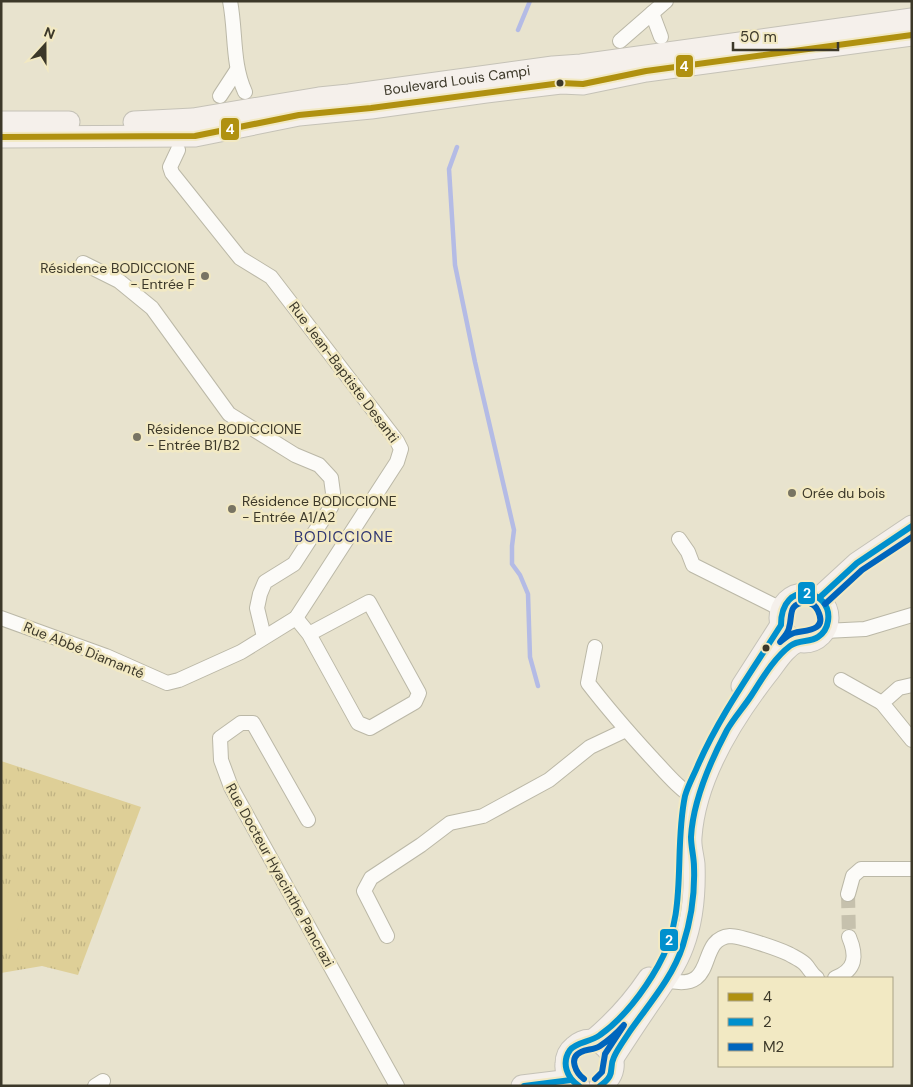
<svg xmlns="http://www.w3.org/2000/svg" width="913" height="1087" viewBox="0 0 913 1087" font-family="'DM Sans',sans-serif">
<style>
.grass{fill:url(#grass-tufts)}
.pitch{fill:#decf97}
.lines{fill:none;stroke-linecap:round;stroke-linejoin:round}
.stream{stroke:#b4bbe5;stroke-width:4.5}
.minor-tunnel{stroke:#c6c1ad;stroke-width:14;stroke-dasharray:14 7;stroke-linecap:butt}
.minor-casing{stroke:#bbb8a7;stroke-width:16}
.primary-casing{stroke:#c5c2b7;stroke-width:23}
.minor{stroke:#fcfbf8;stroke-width:14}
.primary{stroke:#f5f0eb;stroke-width:21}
.bus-1-casing{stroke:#f2e9c3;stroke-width:10}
.bus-2-casing{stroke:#f2e9c3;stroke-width:10}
.bus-3-casing{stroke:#f2e9c3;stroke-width:10}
.bus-1{stroke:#b09110;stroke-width:6}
.bus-2{stroke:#0090cd;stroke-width:6}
.bus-3{stroke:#0065bd;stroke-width:6}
.bus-dot{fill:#3c3829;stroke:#f2e9c3;stroke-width:2}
.poi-dot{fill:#787463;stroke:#f2e9c3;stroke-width:2}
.labels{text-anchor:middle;stroke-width:5;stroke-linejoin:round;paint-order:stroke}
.street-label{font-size:14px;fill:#3c3829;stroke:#f2e9c3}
.poi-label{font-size:14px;fill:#3c3829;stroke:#f2e9c3;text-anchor:start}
.neighbourhood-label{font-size:15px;letter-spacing:1px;fill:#313772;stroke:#f2e9c3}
.line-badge{stroke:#f2e9c3;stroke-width:2}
.badge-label{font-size:14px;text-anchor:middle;font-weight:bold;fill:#fff}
</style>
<defs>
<pattern id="grass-tufts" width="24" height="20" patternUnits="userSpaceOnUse" patternTransform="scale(1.25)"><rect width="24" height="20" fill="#decf97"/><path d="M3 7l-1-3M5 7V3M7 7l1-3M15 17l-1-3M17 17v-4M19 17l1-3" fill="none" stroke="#bfb282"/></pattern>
</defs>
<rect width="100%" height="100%" fill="#e8e3ce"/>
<path class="grass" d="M1,761L141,807L78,975L42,966L1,973Z"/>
<path class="pitch" d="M7,892L28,900L13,942L1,938V907Z"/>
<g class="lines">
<g class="stream">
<path d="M518,30L530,1"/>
<path d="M457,147L449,169L455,265L475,362L514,530L512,546V564L520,575L528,594L530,657L538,686"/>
</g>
<path class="minor-tunnel" d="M848,894L849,937"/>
<defs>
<g id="minor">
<path d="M230,1C236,32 232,64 245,92"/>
<path d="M652,13L661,37"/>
<path d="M620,41L666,1"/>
<path d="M220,96L237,70"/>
<path d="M83,263L119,281L152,308L229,414L295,455L319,465L331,478L333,493L331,507L294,564L265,582L260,594L257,608L264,637"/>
<path d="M679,539L688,552L693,565L781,609"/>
<path d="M1,618L106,656L167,683L179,680L241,652L296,618L397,462L401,449L397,441L271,277L240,258L172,173L170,167L178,150"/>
<path d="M296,618L309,634L358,723L370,728L415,702L419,693L369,602L309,634"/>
<path d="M825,631L865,629L912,615"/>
<path d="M595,647L588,683C608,709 629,733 651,757C666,773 679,789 697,800"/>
<path d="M841,680L882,703"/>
<path d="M912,685L899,688L882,703L912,740"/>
<path d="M308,820L253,723H241L220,738L221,760L231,787L397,1086"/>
<path d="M848,894L853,876L861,869H912"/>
<path d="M387,936L364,891L371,878L421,845L450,823L483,816L549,780L590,747L626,730"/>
<path d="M835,978C856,970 857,956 849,937"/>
<path d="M666,980C720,994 695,939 730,936C741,936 778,949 789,954C794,957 801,960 805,964C810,969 811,974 817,978"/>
<path d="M95,1086L103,1081"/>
</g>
<g id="primary">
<path d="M1,122H69"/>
<path id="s1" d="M134,122L193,119L319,98L349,95L553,67L581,65L912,19"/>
<path d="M1,137L195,136L299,115L371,108L486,92L561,83L583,84L646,71L912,35"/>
<circle cx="804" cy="618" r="24"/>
<path d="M819,598L857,563L912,526"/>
<path d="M742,686L781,625"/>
<path d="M592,1041C615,1022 633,1002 649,978"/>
<path d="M613,1058C626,1038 639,1018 653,998C664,982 676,965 683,946C693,920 695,891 694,864C693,855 690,846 691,837C695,779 732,719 767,674C776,663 784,648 798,641"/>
<path d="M522,1086L571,1080"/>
<path d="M579,1086C571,1081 565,1074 566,1064C566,1057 569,1051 574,1047C599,1024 632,1066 600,1086"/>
</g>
</defs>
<use href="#minor" class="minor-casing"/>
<use href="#primary" class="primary-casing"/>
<use href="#minor" class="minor"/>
<use href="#primary" class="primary"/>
<defs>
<path id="bus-1" d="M1,137L195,136L299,115L371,108L561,83L583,84L646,71L912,35"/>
<g id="bus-2">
<path d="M819,598L857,563L912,526"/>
<path d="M524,1086L571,1080"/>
<path d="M579,1086C567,1078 561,1063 570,1050C576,1042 591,1042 600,1035C623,1019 644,991 658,966C689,913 673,853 685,796C688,785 694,775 698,765C720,715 752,671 781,625C781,578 833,589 828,621C827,628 824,633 818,637C810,643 799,639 790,646C774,658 762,679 751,696C743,708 734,718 727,730C710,762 693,800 691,837C691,847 694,857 694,867C695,893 691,920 683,945C673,977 649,1004 630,1031C625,1039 618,1048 614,1057C608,1069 617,1074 600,1086"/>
</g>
<g id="bus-3">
<path d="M806,602C812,603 816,606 818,611C828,632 804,630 794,633C788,635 784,639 780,642C783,638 788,633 789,628C793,615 787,604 806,602Z"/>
<path d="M825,604L862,570L912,537"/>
<path d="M584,1079C576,1073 568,1058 581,1052C587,1049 594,1050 600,1046C609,1040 617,1033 624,1025L605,1054L602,1072L595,1079"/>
</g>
</defs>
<use href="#bus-1" class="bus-1-casing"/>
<use href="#bus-2" class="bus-2-casing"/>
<use href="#bus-3" class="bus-3-casing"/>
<use href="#bus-1" class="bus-1"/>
<use href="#bus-2" class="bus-2"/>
<use href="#bus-3" class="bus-3"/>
</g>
<g class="bus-dot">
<circle cx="560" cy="83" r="4.5"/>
<circle cx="766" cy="648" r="4.5"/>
</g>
<g class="poi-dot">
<circle cx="205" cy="276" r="5"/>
<circle cx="137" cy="437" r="5"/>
<circle cx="792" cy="493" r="5"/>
<circle cx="232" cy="509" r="5"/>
</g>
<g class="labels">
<g class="street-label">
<text dy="5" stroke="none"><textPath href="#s1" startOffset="326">Boulevard Louis Campi</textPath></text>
<text transform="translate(344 372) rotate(53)" y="5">Rue Jean-Baptiste Desanti</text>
<text transform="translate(84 650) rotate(22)" y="5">Rue Abbé Diamanté</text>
<text transform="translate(280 875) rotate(61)" y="5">Rue Docteur Hyacinthe Pancrazi</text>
</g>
<g class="poi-label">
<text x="195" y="273" text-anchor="end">Résidence BODICCIONE<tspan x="195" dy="16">- Entrée F</tspan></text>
<text x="147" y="434">Résidence BODICCIONE<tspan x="147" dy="16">- Entrée B1/B2</tspan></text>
<text x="802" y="498">Orée du bois</text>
<text x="242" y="506">Résidence BODICCIONE<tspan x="242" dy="16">- Entrée A1/A2</tspan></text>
</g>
<g class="neighbourhood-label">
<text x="344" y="542">BODICCIONE</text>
</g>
</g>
<g class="line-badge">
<rect x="675" y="54" width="19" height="24" rx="5" fill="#b09110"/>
<rect x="220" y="117" width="20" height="24" rx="5" fill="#b09110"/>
<rect x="797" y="581" width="19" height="24" rx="5" fill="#0090cd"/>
<rect x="659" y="928" width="20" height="24" rx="5" fill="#0090cd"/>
</g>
<g class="badge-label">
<text x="684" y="71">4</text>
<text x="230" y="134">4</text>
<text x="807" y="598">2</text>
<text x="669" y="945">2</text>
</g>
<rect width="913" height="1087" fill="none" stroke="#3c3829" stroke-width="5"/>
<rect x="718" y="977" width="175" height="90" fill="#f2e9c3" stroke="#a9a285"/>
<rect x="728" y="993" width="25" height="8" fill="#b09110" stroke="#a9a285"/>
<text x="763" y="1002" font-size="15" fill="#3c3829">4</text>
<rect x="728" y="1018" width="25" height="8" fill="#0090cd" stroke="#a9a285"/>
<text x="763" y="1027" font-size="15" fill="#3c3829">2</text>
<rect x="728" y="1043" width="25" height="8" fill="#0065bd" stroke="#a9a285"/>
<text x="763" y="1052" font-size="15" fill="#3c3829">M2</text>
<g transform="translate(45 45) rotate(21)" stroke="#f2e9c3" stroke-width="4" paint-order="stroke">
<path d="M0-4L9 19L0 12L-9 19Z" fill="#3c3829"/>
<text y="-8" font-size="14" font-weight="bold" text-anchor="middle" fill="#3c3829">N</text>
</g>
<path d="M733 42v8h105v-8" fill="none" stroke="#3c3829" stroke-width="2.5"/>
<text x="740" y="42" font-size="15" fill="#3c3829" stroke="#f2e9c3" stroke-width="4" paint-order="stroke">50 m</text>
</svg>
